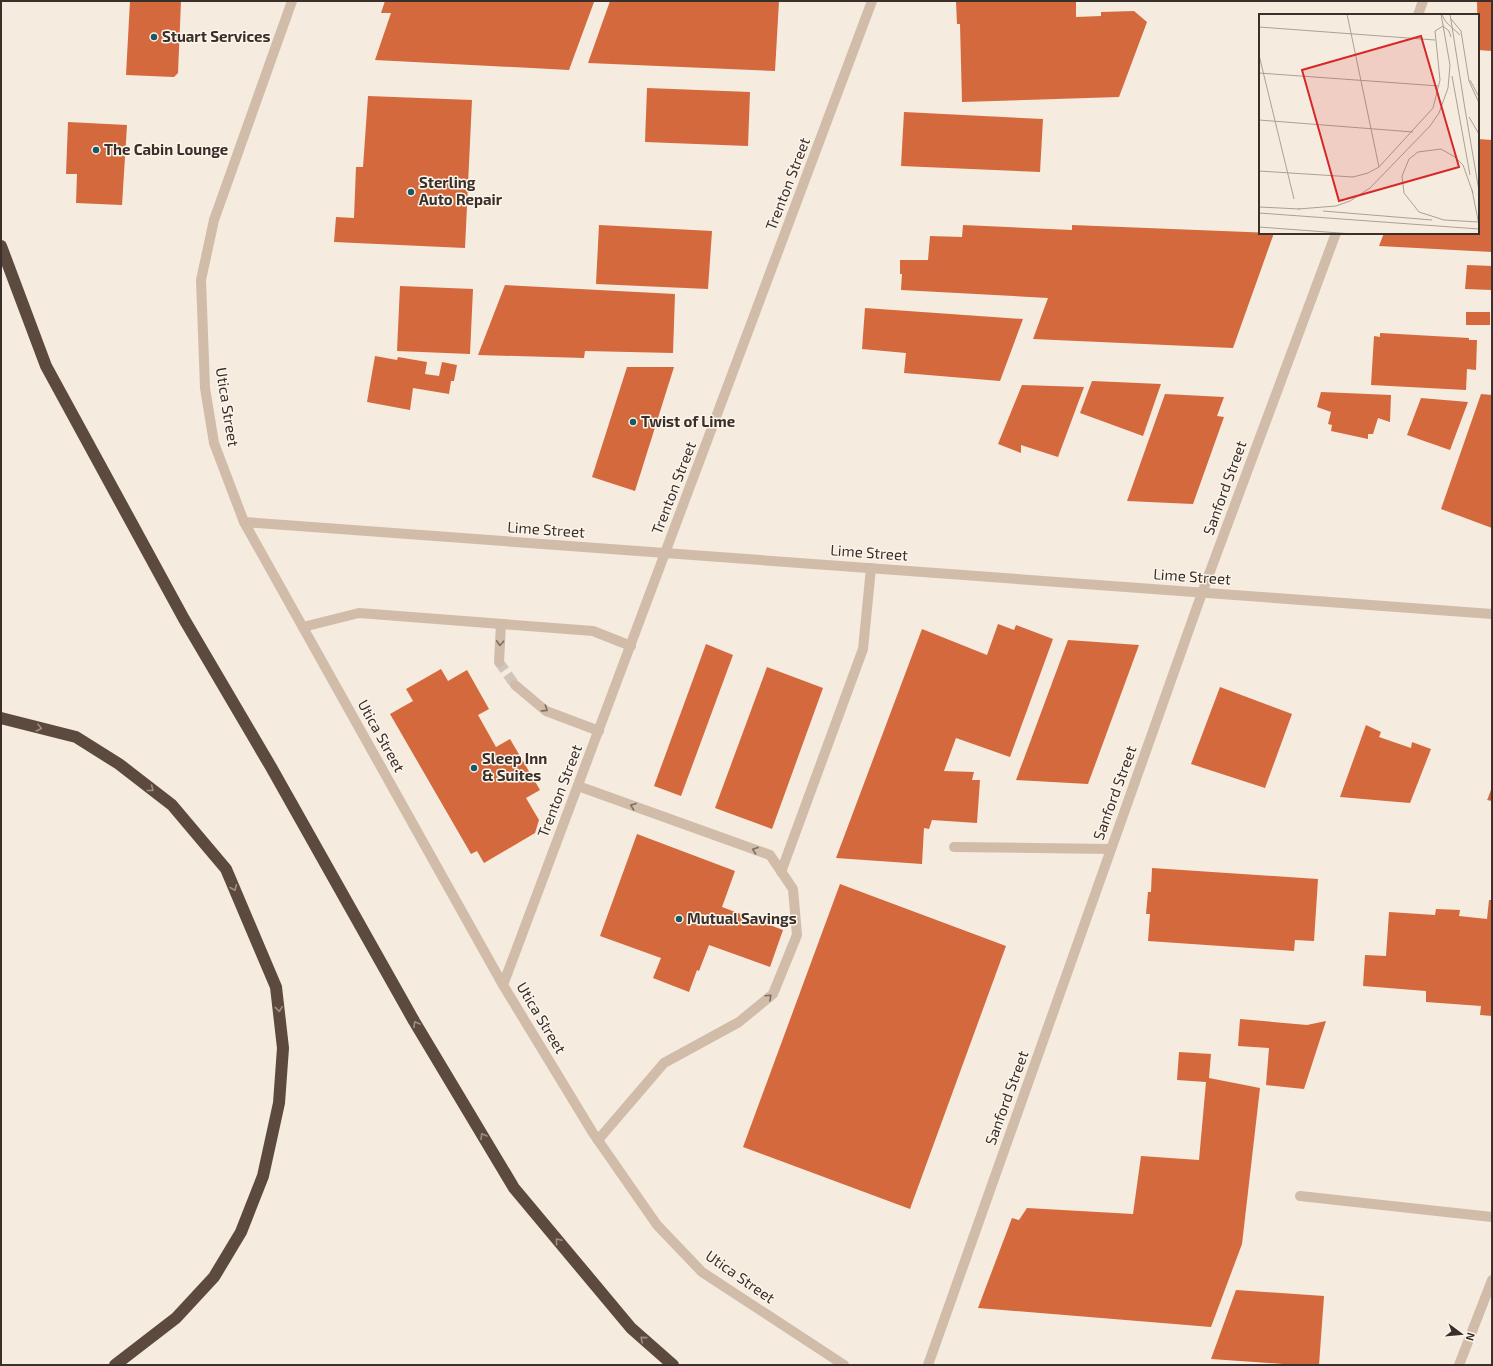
<svg xmlns="http://www.w3.org/2000/svg" width="1493" height="1366" viewBox="0 0 1493 1366" font-family="'Exo 2',sans-serif">
<style>
.building{fill:#d4693d}
.lines{fill:none;stroke-linecap:round;stroke-linejoin:round}
.minor-tunnel{stroke:#d0c5ba;stroke-width:10;stroke-dasharray:10 5;stroke-linecap:butt}
.minor{stroke:#d0bca8;stroke-width:10}
.highway{stroke:#5d4a3f;stroke-width:12}
.oneway{stroke:#7e6e62}
.oneway2{stroke:#9d8e84}
.poi-dot{fill:#185a63;stroke:#fcf5eb;stroke-width:1.5}
.labels{text-anchor:middle;stroke-width:3;stroke-linejoin:round;paint-order:stroke}
.poi-label{font-size:15px;font-weight:bold;fill:#3b2f29;stroke:#fcf5eb;text-anchor:start}
.street-label{font-size:15px;fill:#3b2f29;stroke:#fcf5eb}
.inset-road{fill:none;stroke:#aba096;stroke-width:1}
.view{fill:#d62828;fill-opacity:0.15;stroke:#d62828;stroke-width:2}
.inset-edge{fill:none;stroke:#3b2f29;stroke-width:2}
</style>
<rect width="100%" height="100%" fill="#f5ebde"/>
<g class="building">
<path d="M130,1H181L178,73L174,77L126,75Z"/>
<path d="M385,1H576L594,2L569,70L375,60L391,13H381Z"/>
<path d="M610,1H779L775,71L588,63Z"/>
<path d="M956,1H1076V17L1101,16V12L1134,11L1147,22L1119,97L962,102L960,24H957Z"/>
<path d="M1477,1H1492V51L1478,50Z"/>
<path d="M647,88L750,92L748,146L645,142Z"/>
<path d="M368,96L472,100L465,248L334,242L336,217L354,218L356,167H363Z"/>
<path d="M904,112L1043,119L1040,172L901,166Z"/>
<path d="M68,122L127,125L122,205L76,203L77,174H66Z"/>
<path d="M1478,139L1492,140V252L1379,246L1384,233H1478Z"/>
<path d="M599,225L712,231L708,289L596,284Z"/>
<path d="M963,225L1072,230V225L1274,233L1233,348L1033,339L1048,298L901,290L902,274H900V260H928L930,236L962,237Z"/>
<path d="M1467,265L1492,266V290L1465,289Z"/>
<path d="M505,285L675,294L673,353L585,351L584,358L478,355Z"/>
<path d="M400,286L473,289L470,354L397,351Z"/>
<path d="M865,308L1023,319L1000,381L904,373L906,353L862,349Z"/>
<rect x="1466" y="312" width="24" height="13"/>
<path d="M1380,333L1469,338V340H1477L1476,370L1467,369L1466,390L1371,385L1374,336L1380,337Z"/>
<path d="M375,356L397,360L398,357L427,362L425,374L439,376L442,362L457,365L454,381H451L449,394L413,388L410,410L367,402Z"/>
<path d="M627,367H674L635,491L592,477Z"/>
<path d="M1092,381L1161,384L1143,436L1080,413Z"/>
<path d="M1022,385L1084,387L1058,457L1021,445V453L998,444Z"/>
<path d="M1321,392L1391,395L1390,422L1378,418L1373,434H1368V439L1331,431L1332,425L1328,424L1331,412L1317,407Z"/>
<path d="M1165,394L1224,397L1217,416L1224,417L1193,504L1127,501Z"/>
<path d="M1481,394L1492,395V528L1441,509Z"/>
<path d="M1421,398L1468,402L1450,450L1407,435Z"/>
<path d="M998,624L1014,630L1016,625L1053,639L1010,757L956,738L944,771L974,772L972,780H980L977,823L932,820L929,829L924,828L922,864L836,858L922,629L987,655Z"/>
<path d="M1068,640L1139,645L1088,784L1016,780Z"/>
<path d="M706,644L733,655L681,796L654,786Z"/>
<path d="M767,667L823,688L772,829L715,808Z"/>
<path d="M441,669L448,681L467,670L489,709L478,715L496,747L510,739L540,790L526,798L539,820L535,833L484,863L477,851L471,854L390,714L413,701L406,689Z"/>
<path d="M1220,687L1292,714L1265,788L1191,764Z"/>
<path d="M1366,725L1381,732L1379,737L1411,748L1412,742L1431,749L1410,803L1340,797Z"/>
<path d="M1492,787V801L1487,800L1488,798Z"/>
<path d="M637,834L735,871L722,907L783,930L770,967L709,945L699,971L697,970L689,992L653,978L661,958L600,936Z"/>
<path d="M1152,868L1318,879L1314,941L1295,940L1294,951L1148,941L1150,914H1146L1148,892H1151Z"/>
<path d="M840,884L1006,946L910,1209L743,1147Z"/>
<path d="M1489,900H1492V1016L1480,1015L1481,1006L1426,1002V991L1363,986L1365,955L1386,956L1389,912L1435,915L1436,909L1460,910L1459,916L1487,919Z"/>
<path d="M1240,1019L1307,1025L1326,1021L1304,1089L1266,1085L1269,1048L1238,1046Z"/>
<path d="M1179,1052L1211,1054L1209,1078L1260,1088L1242,1244L1211,1327L978,1308L1012,1218L1019,1220L1027,1208L1133,1214L1141,1156L1199,1160L1206,1082L1177,1080Z"/>
<path d="M1236,1290L1324,1296L1319,1365H1297L1211,1359Z"/>
</g>
<g class="lines">
<path class="minor-tunnel" d="M499,662L515,685"/>
<g class="minor">
<path d="M292,1L214,220L201,280L205,388L214,443L244,522L503,985L593,1133L657,1225L702,1272L844,1365"/>
<path d="M1418,15L1423,1"/>
<path d="M244,522L1492,614"/>
<path d="M303,627L359,613L593,631L631,646"/>
<path d="M499,662L501,624"/>
<path d="M515,685L546,711L599,731"/>
<path d="M578,786L770,855L793,889L797,935L773,994L739,1022L664,1063L598,1140"/>
<path d="M954,847L1111,849"/>
<path d="M781,872L863,649L871,568"/>
<path d="M503,985L872,1"/>
<path d="M1300,1196L1492,1217"/>
<path d="M928,1365L1202,593L1336,233"/>
<path d="M1459,1365L1492,1280"/>
</g>
<g class="highway">
<path d="M1,246L46,366L184,619L271,767L414,1021L514,1188L631,1328L673,1365"/>
<path d="M1,718L76,737L119,764L172,805L226,869L276,987L283,1048L279,1103L263,1176L241,1232L214,1277L176,1318L115,1365"/>
</g>
</g>
<defs><path id="oneway-chevron" d="M-2-3.5L2.5 0L-2 3.5" fill="none" stroke-width="1.6" stroke-linecap="round" stroke-linejoin="round"/></defs>
<g class="oneway">
<use href="#oneway-chevron" transform="translate(500 643) rotate(93)"/>
<use href="#oneway-chevron" transform="translate(545 709) rotate(33)"/>
<use href="#oneway-chevron" transform="translate(633 806) rotate(-160)"/>
<use href="#oneway-chevron" transform="translate(755 850) rotate(-160)"/>
<use href="#oneway-chevron" transform="translate(769 997) rotate(-43)"/>
</g>
<g class="oneway2">
<use href="#oneway-chevron" transform="translate(39 728) rotate(14)"/>
<use href="#oneway-chevron" transform="translate(151 789) rotate(38)"/>
<use href="#oneway-chevron" transform="translate(234 888) rotate(67)"/>
<use href="#oneway-chevron" transform="translate(279 1009) rotate(84)"/>
<use href="#oneway-chevron" transform="translate(416 1024) rotate(-120)"/>
<use href="#oneway-chevron" transform="translate(483 1136) rotate(-121)"/>
<use href="#oneway-chevron" transform="translate(558 1241) rotate(-130)"/>
<use href="#oneway-chevron" transform="translate(643 1339) rotate(-139)"/>
</g>
<g class="poi-dot">
<circle cx="154" cy="37" r="4"/>
<circle cx="96" cy="150" r="4"/>
<circle cx="411" cy="192" r="4"/>
<circle cx="633" cy="422" r="4"/>
<circle cx="474" cy="768" r="4"/>
<circle cx="679" cy="919" r="4"/>
</g>
<g class="labels">
<g class="poi-label">
<text x="162" y="42">Stuart Services</text>
<text x="104" y="155">The Cabin Lounge</text>
<text x="419" y="188">Sterling<tspan x="419" dy="17">Auto Repair</tspan></text>
<text x="641" y="427">Twist of Lime</text>
<text x="482" y="764">Sleep Inn<tspan x="482" dy="17">&amp; Suites</tspan></text>
<text x="687" y="924">Mutual Savings</text>
</g>
<g class="street-label">
<text transform="translate(788 184) rotate(-69)" y="5">Trenton Street</text>
<text transform="translate(227 407) rotate(81)" y="5">Utica Street</text>
<text transform="translate(674 488) rotate(-69)" y="5">Trenton Street</text>
<text transform="translate(1225 488) rotate(-70)" y="5">Sanford Street</text>
<text transform="translate(546 530) rotate(4)" y="5">Lime Street</text>
<text transform="translate(869 553) rotate(4)" y="5">Lime Street</text>
<text transform="translate(1192 577) rotate(4)" y="5">Lime Street</text>
<text transform="translate(381 736) rotate(61)" y="5">Utica Street</text>
<text transform="translate(560 791) rotate(-69)" y="5">Trenton Street</text>
<text transform="translate(1115 793) rotate(-70)" y="5">Sanford Street</text>
<text transform="translate(541 1018) rotate(59)" y="5">Utica Street</text>
<text transform="translate(1007 1098) rotate(-70)" y="5">Sanford Street</text>
<text transform="translate(740 1277) rotate(35)" y="5">Utica Street</text>
</g>
</g>
<g transform="translate(1259 14)">
<rect width="220" height="220" fill="#f5ebde"/>
<path class="inset-road" d="M88,0L120,153M182,0L191,51M191,0L206,95M183,1L187,8L201,21M192,5L202,17L210,67L220,89M184,12L190,17L192,23M0,13L176,26M0,41L35,185M0,59L180,72M193,62L211,161M211,66L220,83M206,95L220,177M210,103L220,120M0,106L154,118M0,157L94,163L109,159L120,153L174,94L181,66L176,17L184,12M213,176L220,211M214,179L204,151L196,143L182,135L159,138L150,145L143,162L145,179L160,198L185,206L220,208M0,193L41,195M39,195L77,192L91,187L111,174L171,112L180,99L189,74L191,51M64,197L173,206M0,199L220,215M0,213L94,220"/>
<path class="view" d="M162,22L200,153L80,187L43,56Z"/>
<rect width="220" height="220" class="inset-edge"/>
</g>
<rect width="1493" height="1366" fill="none" stroke="#3b2f29" stroke-width="4"/>
<g transform="translate(1461 1334) rotate(106)" stroke="#fcf5eb" stroke-width="3" paint-order="stroke">
<path d="M0-3L7 15L0 10L-7 15Z" fill="#3b2f29"/>
<text y="-6" font-size="11" font-weight="bold" text-anchor="middle" fill="#3b2f29">N</text>
</g>
</svg>
